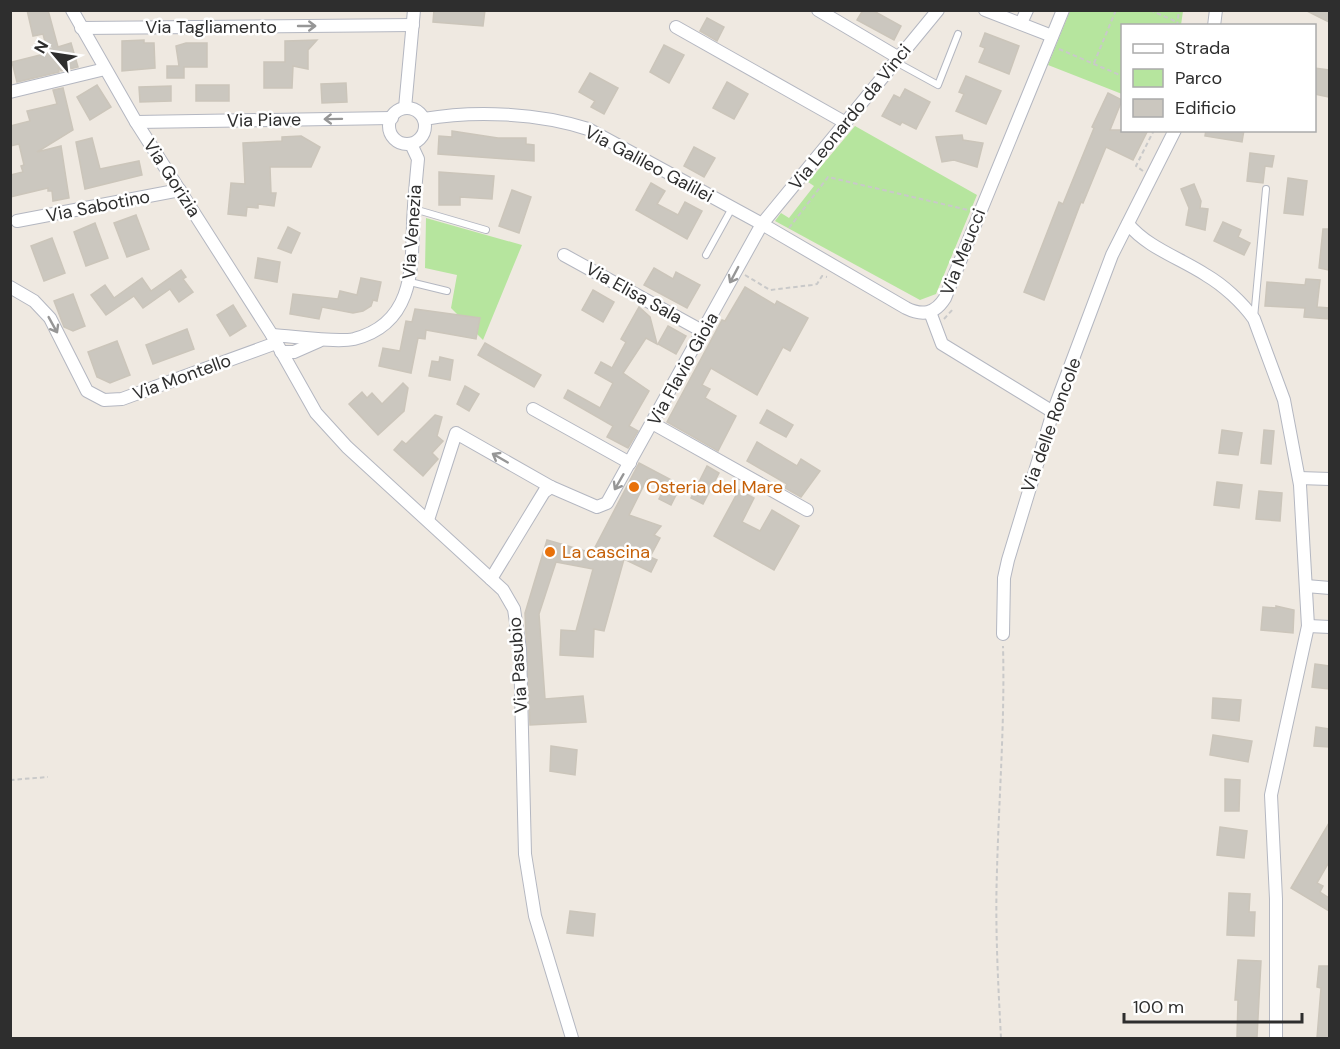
<svg xmlns="http://www.w3.org/2000/svg" width="1340" height="1049" viewBox="0 0 1340 1049" font-family="'DM Sans',sans-serif">
<style>
.green{fill:#b6e59e}
.building{fill:#cbc7bf;stroke:#cbc5ba;stroke-width:1.5}
.lines{fill:none;stroke-linecap:round;stroke-linejoin:round}
.lane-casing{stroke:#b4b7c1;stroke-width:8}
.street-casing{stroke:#b4b7c1;stroke-width:14}
.path{stroke:#c9c9c9;stroke-width:2;stroke-dasharray:4.5 3;stroke-linecap:butt}
.lane{stroke:#fff;stroke-width:6}
.street{stroke:#fff;stroke-width:12}
.oneway{stroke:#969696}
.food-dot{fill:#e8710a;stroke:#fff;stroke-width:2}
.labels{text-anchor:middle;stroke-width:5;stroke-linejoin:round;paint-order:stroke}
.street-label{font-size:18px;fill:#2e2e2e;stroke:#fff}
.food-label{font-size:18px;fill:#c56008;stroke:#fff;text-anchor:start}
</style>
<rect width="100%" height="100%" fill="#efe9e1"/>
<g class="green">
<path d="M1070,11V10L1183,11L1181,25L1122,26V94L1048,65Z"/>
<path d="M855,126L977,195L936,294L920,300L775,221L781,213L789,218L814,186L808,182Z"/>
<path d="M426,218L522,245L483,340L451,308L457,275L425,268Z"/>
</g>
<g class="building">
<path d="M27,10H48L58,47L71,43L78,67L61,71L58,67L59,72L17,82L12,62L48,53L43,34L33,36Z"/>
<path d="M434,10H485L483,26L433,22Z"/>
<path d="M863,10H872L901,26L894,40L857,20Z"/>
<path d="M1305,10H1329V22Z"/>
<path d="M707,18L724,27L717,41L700,31Z"/>
<path d="M985,33L1019,46L1009,74L979,62L985,48L980,46Z"/>
<path d="M144,40V43H154L155,68L122,71V41Z"/>
<path d="M317,40L308,50V69L293,66L292,88H264V62H285V41Z"/>
<path d="M186,43H207V67H184V78H167V66H179L176,46Z"/>
<path d="M664,45L684,55L669,83L650,72Z"/>
<path d="M1314,68L1329,70V97L1314,94Z"/>
<path d="M590,73L618,88L604,114L591,107L595,101L579,92Z"/>
<path d="M966,76L1001,91L986,124L956,111L964,94L959,92Z"/>
<path d="M727,82L748,94L734,119L713,108Z"/>
<path d="M346,83L347,102L322,103L321,84Z"/>
<path d="M97,85L111,107L90,120L77,97Z"/>
<rect x="196" y="85" width="33" height="16"/>
<path d="M171,86V101L140,102L139,87Z"/>
<path d="M63,88L73,130L37,152L61,146L69,198L53,201L52,191H48V188L10,197V175L23,172L21,166L24,165L19,144L10,146V126L30,121L27,111L57,104L53,90Z"/>
<path d="M905,89L930,102L916,129L902,122L900,125L882,116L894,95L900,98Z"/>
<path d="M1108,93L1122,100L1110,130H1148L1133,160L1106,147L1083,203L1081,202L1044,300L1024,292L1059,202L1063,204L1094,128L1092,127Z"/>
<path d="M1206,130H1244L1242,142L1205,136Z"/>
<path d="M452,131L498,138H526V144L534,145V161L438,154L439,136L452,137Z"/>
<path d="M962,135L963,140L983,143L977,167L954,160L942,162L936,137Z"/>
<path d="M301,136L320,147L311,167H270L271,193H276L274,206L258,204V208L247,207L246,216L228,214L231,183L245,184L243,143L282,141V137Z"/>
<path d="M92,138L100,169L139,161L142,175L85,189L76,142Z"/>
<path d="M694,147L715,158L704,177L684,166Z"/>
<path d="M1250,153L1274,156L1272,167L1265,166L1263,183L1247,181Z"/>
<path d="M439,172L494,176L492,199L460,197V205H439Z"/>
<path d="M1288,178L1307,181L1303,215L1284,213Z"/>
<path d="M651,183L665,191L657,204L678,215L685,202L702,211L687,239L636,210Z"/>
<path d="M1194,184L1201,201L1200,208L1208,209L1205,230L1186,225L1189,208L1181,189Z"/>
<path d="M512,190L531,197L519,233L499,226Z"/>
<path d="M136,215L149,249L127,257L114,223Z"/>
<path d="M1223,222L1241,230L1238,237L1250,243L1244,255L1214,241Z"/>
<path d="M95,223L108,258L86,266L74,232Z"/>
<path d="M288,227L300,233L291,253L278,248Z"/>
<path d="M1323,229H1329V270L1319,268Z"/>
<path d="M52,238L65,273L44,281L31,246Z"/>
<path d="M258,258L280,262L277,282L255,278Z"/>
<path d="M654,268L673,279L676,272L700,285L687,308L644,285Z"/>
<path d="M181,270L186,277L183,279L193,292L179,302L170,289L143,308L134,296L106,315L91,295L105,285L114,298L142,278L151,291Z"/>
<path d="M361,278L381,282L377,301L373,300L371,306L363,311L353,313L322,307L319,319L290,314L293,294L338,299L340,291L357,295Z"/>
<path d="M1306,279L1320,280L1317,307L1329,308V319L1304,317L1305,308L1265,306L1267,282L1305,285Z"/>
<path d="M745,287L775,305L777,301L808,318L790,351L783,347L757,395L711,368L702,385L710,389L705,398L736,416L718,451L667,422L722,320L725,321Z"/>
<path d="M593,290L614,302L603,322L582,310Z"/>
<path d="M73,294L85,326L73,331L64,327L54,301Z"/>
<path d="M233,305L246,326L230,336L217,315Z"/>
<path d="M639,307L650,317L657,344L646,338L623,373L649,391L629,426L638,431L628,448L607,437L613,426L564,398L568,390L600,408L613,383L595,373L601,362L612,368L626,342L621,339Z"/>
<path d="M415,309L480,318L476,339L426,330L425,339L418,338L411,373L379,366L383,348L400,351L406,321L412,322Z"/>
<path d="M668,326L686,336L676,354L658,344Z"/>
<path d="M187,329L194,349L153,364L146,345Z"/>
<path d="M117,341L130,375L110,383L97,377L88,352Z"/>
<path d="M485,343L541,375L534,387L478,355Z"/>
<path d="M440,357L453,360L450,380L429,376L432,361L439,362Z"/>
<path d="M403,383L408,388L404,411L378,435L349,404L362,392L367,398L372,393L382,404Z"/>
<path d="M465,386L479,394L469,411L457,404Z"/>
<path d="M767,410L793,425L786,437L760,423Z"/>
<path d="M435,415L442,417L437,436L443,441L432,453L438,459L423,476L394,450L402,441L406,444Z"/>
<path d="M1222,430L1242,433L1238,455L1219,453Z"/>
<path d="M1264,430L1274,431L1271,464L1261,463Z"/>
<path d="M757,442L797,466L801,459L820,471L801,497L785,488L787,484L747,461Z"/>
<path d="M639,463L681,485L671,505L659,499L664,488L647,479L629,515L661,526L654,535L660,538L650,557L657,560L651,572L624,559L604,631L594,629L593,657L560,655L561,630L576,631L593,569L556,562L539,614L545,699L583,696L586,722L530,725L525,613L547,540L592,553Z"/>
<path d="M707,466L719,473L703,504L691,498Z"/>
<path d="M1217,482L1242,485L1239,508L1214,505Z"/>
<path d="M739,490L754,498L742,522L760,531L772,510L799,526L774,570L714,536Z"/>
<path d="M1259,491L1282,493L1280,521L1256,519Z"/>
<path d="M1276,606L1294,610L1293,633L1261,630L1263,607L1276,608Z"/>
<path d="M1315,664L1329,666V689L1312,687Z"/>
<path d="M1213,698L1241,700L1239,721L1212,718Z"/>
<path d="M1316,727L1329,729V747L1314,746Z"/>
<path d="M1213,735L1252,741L1248,762L1210,755Z"/>
<path d="M551,746L577,750L575,775L550,771Z"/>
<path d="M1225,779L1240,780L1239,811H1225Z"/>
<path d="M1329,823V862L1317,883L1323,886L1320,892L1329,898V911L1291,888Z"/>
<path d="M1220,827L1247,831L1244,858L1217,855Z"/>
<path d="M1229,893L1250,894L1249,912H1255L1254,936L1227,935Z"/>
<path d="M570,911L595,914L593,936L567,933Z"/>
<path d="M1238,960L1261,961L1257,1037H1237L1238,1000H1235Z"/>
<path d="M1319,966H1329V1038H1317L1321,988L1317,987Z"/>
</g>
<g class="lines">
<defs>
<g id="lane">
<path d="M896,62L938,85L958,34"/>
<path d="M414,209L486,230"/>
<path d="M706,255L732,208"/>
<path d="M410,282L447,291"/>
<path d="M1254,318L1266,189"/>
</g>
<g id="street">
<path d="M72,10L136,122L272,335L316,413L347,447L503,590L514,609L520,649L525,854L535,916L572,1038"/>
<path d="M818,10L899,58"/>
<path d="M985,10L1052,36"/>
<path d="M1021,23L1027,10"/>
<path d="M1214,26L1216,10"/>
<path d="M676,27L846,123"/>
<path d="M81,28L413,25"/>
<path d="M10,92L105,69"/>
<path d="M405,108L414,10"/>
<circle cx="407" cy="126" r="18"/>
<path d="M424,119C475,110 539,113 588,129L762,224L906,308C922,316 935,314 945,298L1063,10"/>
<path d="M136,122L392,118"/>
<path d="M17,221L180,190"/>
<path d="M1128,224C1148,248 1180,258 1206,275C1223,285 1242,302 1254,319L1284,400L1300,485L1308,626L1271,795L1276,899V1038"/>
<path d="M564,255L704,332"/>
<path d="M10,287L34,301L50,318L87,391L104,400L122,399L276,343"/>
<path d="M930,312L942,344L1053,412"/>
<path d="M272,335C292,336 336,343 354,339C413,324 412,270 413,223C414,201 416,180 418,159L411,144"/>
<path d="M281,352H294L319,341"/>
<path d="M533,409L630,463"/>
<path d="M652,423L807,510"/>
<path d="M1299,478L1330,479"/>
<path d="M428,520L456,433L551,487L597,507L607,503L762,224L938,10"/>
<path d="M491,579L544,492L551,487"/>
<path d="M1306,586L1330,588"/>
<path d="M1308,626L1330,627"/>
<path d="M1003,634L1004,578L1008,560L1053,412L1112,255L1175,130"/>
</g>
</defs>
<use href="#lane" class="lane-casing"/>
<use href="#street" class="street-casing"/>
<g class="path">
<path d="M1150,10L1177,22"/>
<path d="M1177,26L1179,10"/>
<path d="M1059,49L1122,76"/>
<path d="M1094,63L1116,10"/>
<path d="M1143,171L1136,166L1154,130"/>
<path d="M789,228L828,177L968,210"/>
<path d="M745,275L770,290L812,285L817,284L822,276L827,277"/>
<path d="M944,319L954,308"/>
<path d="M10,780L48,777"/>
<path d="M1001,1038C998,982 995,926 997,870C999,795 1005,721 1003,646"/>
</g>
<use href="#lane" class="lane"/>
<use href="#street" class="street"/>
</g>
<defs><path id="oneway-shaft" d="M-6 0H5M1.5-3L5.5 0L1.5 3" fill="none" stroke-width="1.6" stroke-linecap="round" stroke-linejoin="round" transform="scale(1.5)"/></defs>
<g class="oneway">
<use href="#oneway-shaft" transform="translate(307 26)"/>
<use href="#oneway-shaft" transform="translate(333 119) rotate(179)"/>
<use href="#oneway-shaft" transform="translate(734 275) rotate(118)"/>
<use href="#oneway-shaft" transform="translate(53 325) rotate(61)"/>
<use href="#oneway-shaft" transform="translate(500 458) rotate(-150)"/>
<use href="#oneway-shaft" transform="translate(619 482) rotate(120)"/>
</g>
<g class="food-dot">
<circle cx="634" cy="487" r="6"/>
<circle cx="550" cy="552" r="6"/>
</g>
<g class="labels">
<g class="street-label">
<text x="211" y="33">Via Tagliamento</text>
<text transform="translate(850 117) rotate(-51)" y="6">Via Leonardo da Vinci</text>
<text transform="translate(264 120) rotate(-1)" y="6">Via Piave</text>
<text transform="translate(649 164) rotate(28)" y="6">Via Galileo Galilei</text>
<text transform="translate(172 178) rotate(57)" y="6">Via Gorizia</text>
<text transform="translate(98 206) rotate(-11)" y="6">Via Sabotino</text>
<text transform="translate(412 232) rotate(-86)" y="6">Via Venezia</text>
<text transform="translate(963 252) rotate(-68)" y="6">Via Meucci</text>
<text transform="translate(634 293) rotate(29)" y="6">Via Elisa Sala</text>
<text transform="translate(683 369) rotate(-61)" y="6">Via Flavio Gioia</text>
<text transform="translate(182 377) rotate(-20)" y="6">Via Montello</text>
<text transform="translate(1051 425) rotate(-70)" y="6">Via delle Roncole</text>
<text transform="translate(518 665) rotate(-94)" y="6">Via Pasubio</text>
</g>
<g class="food-label">
<text x="646" y="493">Osteria del Mare</text>
<text x="562" y="558">La cascina</text>
</g>
</g>
<rect width="1340" height="1049" fill="none" stroke="#2e2e2e" stroke-width="24"/>
<rect x="1121" y="24" width="195" height="108" fill="#ffffff" stroke="#ababab" stroke-width="1.5"/>
<rect x="1133" y="44" width="30" height="9" fill="#ffffff" stroke="#ababab" stroke-width="1.5"/>
<text x="1175" y="54" font-size="18" fill="#2e2e2e">Strada</text>
<rect x="1133" y="69" width="30" height="18" fill="#b6e59e" stroke="#ababab" stroke-width="1.5"/>
<text x="1175" y="84" font-size="18" fill="#2e2e2e">Parco</text>
<rect x="1133" y="99" width="30" height="18" fill="#cbc7bf" stroke="#ababab" stroke-width="1.5"/>
<text x="1175" y="114" font-size="18" fill="#2e2e2e">Edificio</text>
<g transform="translate(54 54) rotate(299)" stroke="#ffffff" stroke-width="4.5" paint-order="stroke">
<path d="M0-4.5L10 22L0 15L-10 22Z" fill="#2e2e2e"/>
<text y="-9" font-size="16" font-weight="bold" text-anchor="middle" fill="#2e2e2e">N</text>
</g>
<path d="M1124 1013v9h178v-9" fill="none" stroke="#2e2e2e" stroke-width="3"/>
<text x="1133" y="1013" font-size="18" fill="#2e2e2e" stroke="#ffffff" stroke-width="4.5" paint-order="stroke">100 m</text>
</svg>
